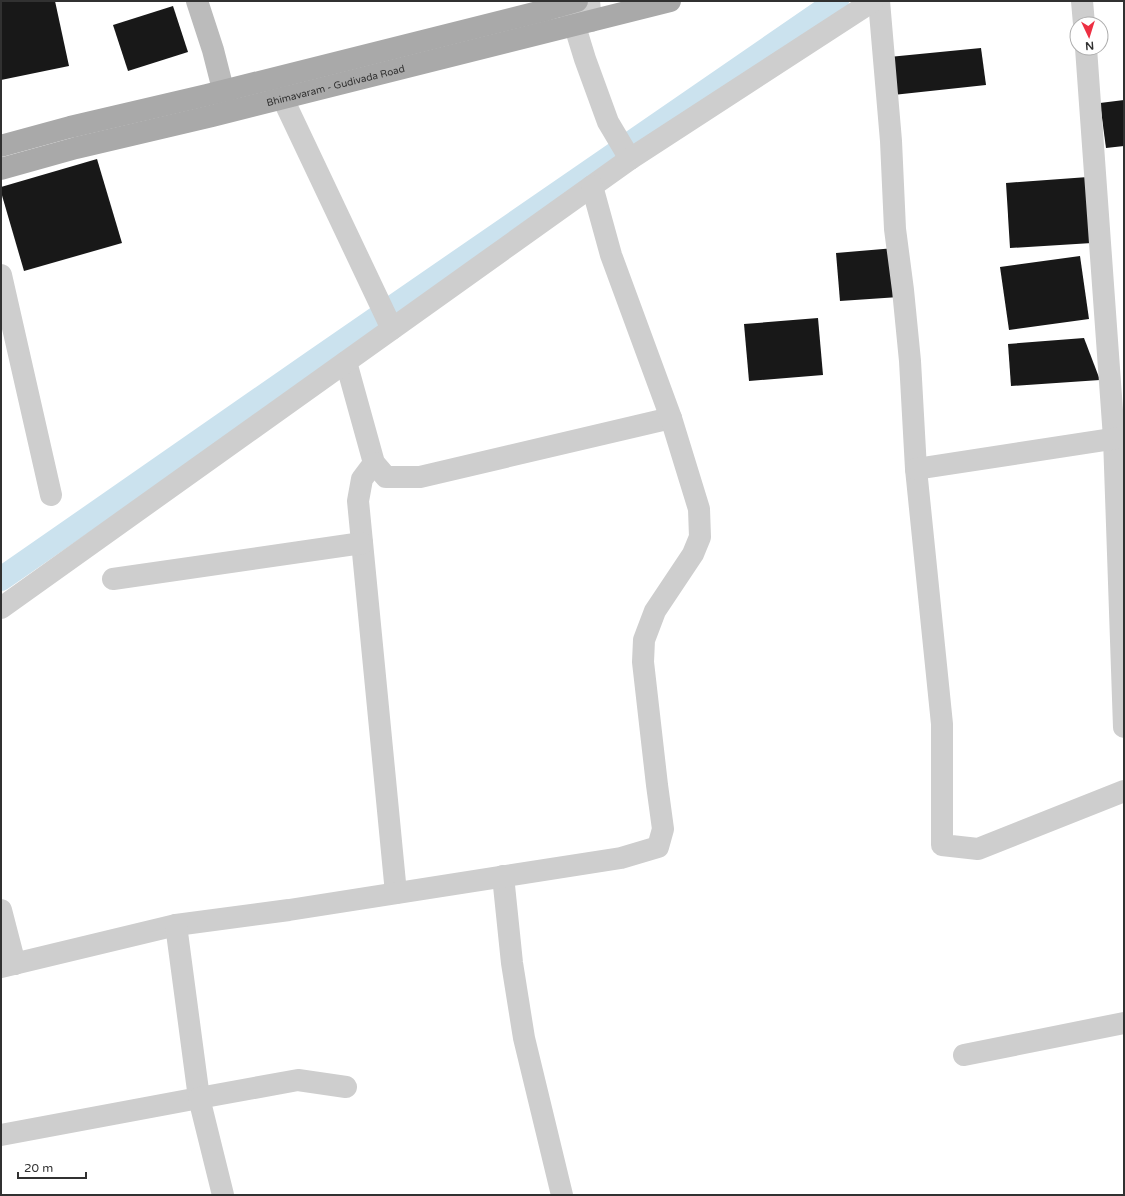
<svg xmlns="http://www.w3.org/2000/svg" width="1125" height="1196" viewBox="0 0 1125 1196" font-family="'Varela Round',sans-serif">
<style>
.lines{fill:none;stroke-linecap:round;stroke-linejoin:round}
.canal{stroke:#cbe2ee;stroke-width:24}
.building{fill:#181818}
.street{stroke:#cecece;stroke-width:22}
.secondary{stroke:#bbb;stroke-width:22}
.primary{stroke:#a9a9a9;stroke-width:22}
.labels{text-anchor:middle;stroke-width:4;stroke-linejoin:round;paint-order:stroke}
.street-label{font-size:10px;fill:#313131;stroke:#fff}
</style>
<rect width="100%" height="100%" fill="#fff"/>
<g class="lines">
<path class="canal" d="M1,579L313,362L837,1"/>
</g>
<g class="building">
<path d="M1,1H55L69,66L1,80Z"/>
<path d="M173,6L188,52L128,71L113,25Z"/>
<path d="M981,48L986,85L893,95L889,57Z"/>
<path d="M1124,100V146L1106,148L1100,103Z"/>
<path d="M97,159L122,243L24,271L1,192V187Z"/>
<path d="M1088,177L1092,243L1010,248L1006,183Z"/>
<path d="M895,248L899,297L840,301L836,253Z"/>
<path d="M1080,256L1089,319L1009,330L1000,267Z"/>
<path d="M818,318L823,375L749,381L744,324Z"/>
<path d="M1084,338L1100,380L1011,386L1008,344Z"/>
</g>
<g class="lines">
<g class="street">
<path d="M589,1L591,21"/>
<path d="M879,1L891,141L895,229L903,290L910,361L916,469L942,724V845L978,849L1124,791"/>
<path d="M1082,1L1084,24"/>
<path d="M569,7L585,59L608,122L630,159"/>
<path d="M1086,48L1114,438L1124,727"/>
<path d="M275,82L392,329"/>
<path d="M1,275L51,495"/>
<path d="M346,362L374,463L386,477H420L671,418"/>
<path d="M374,463L362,479L358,501L396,893"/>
<path d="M916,469L1124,437"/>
<path d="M113,579L362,543"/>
<path d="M1,608L630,159L873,1"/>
<path d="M503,876L512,963L524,1038L562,1195"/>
<path d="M1,910L15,964"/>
<path d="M1,967L176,925L289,910L621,858L658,847L663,829L657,785L643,662L644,640L655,611L693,554L700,537L699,509L671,418L611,255L592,186"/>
<path d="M964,1055L1124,1023"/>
<path d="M1,1135L199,1098L176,925"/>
<path d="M223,1195L199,1098L298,1080L346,1087"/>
</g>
<path class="secondary" d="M197,1L213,50L228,109"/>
<g class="primary">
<path d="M1,146L70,127L207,95L546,10L577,1"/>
<path id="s1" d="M1,169L76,148L212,116L670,1"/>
</g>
</g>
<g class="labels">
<g class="street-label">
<text dy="4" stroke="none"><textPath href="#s1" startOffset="345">Bhimavaram - Gudivada Road</textPath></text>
</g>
</g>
<rect width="1125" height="1196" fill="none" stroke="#313131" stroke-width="4"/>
<g transform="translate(1089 36) rotate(176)"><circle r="19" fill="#ffffff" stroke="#adadad"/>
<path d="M0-3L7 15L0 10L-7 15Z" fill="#ed2f42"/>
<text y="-6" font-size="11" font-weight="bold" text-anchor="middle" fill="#313131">N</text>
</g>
<path d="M18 1172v6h68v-6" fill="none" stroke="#313131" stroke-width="2"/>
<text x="24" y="1172" font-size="12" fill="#313131" stroke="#ffffff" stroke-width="3" paint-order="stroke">20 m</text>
</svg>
